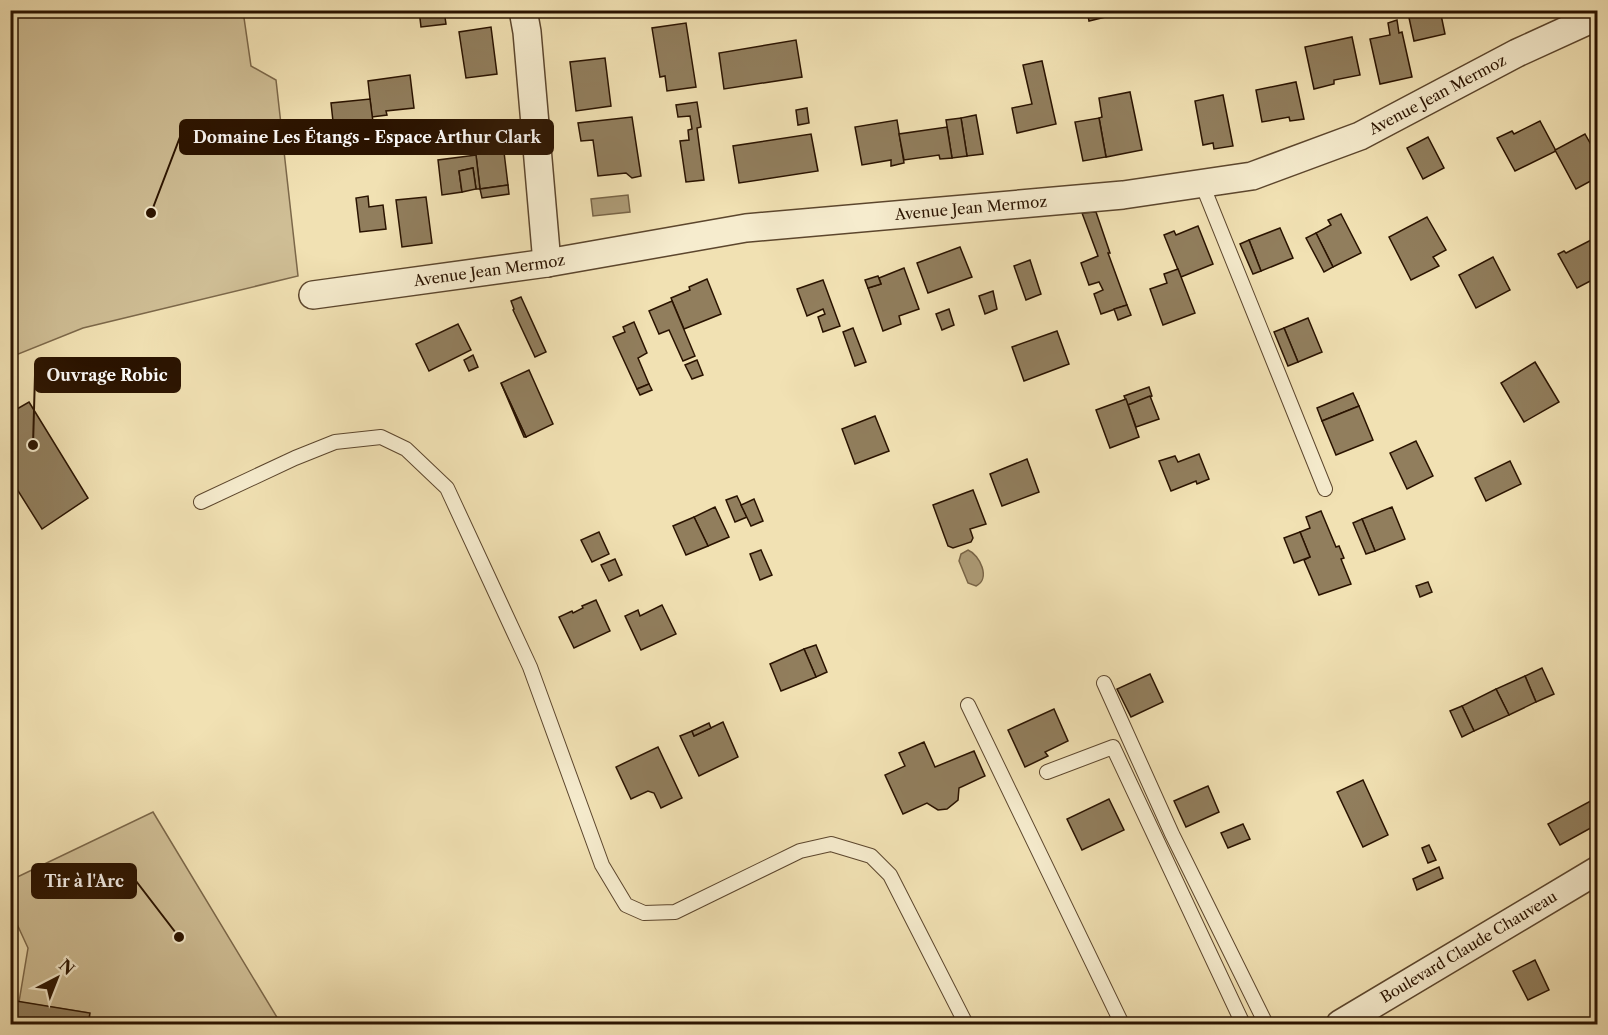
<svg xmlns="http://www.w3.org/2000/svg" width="1608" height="1035" viewBox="0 0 1608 1035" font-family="'Libre Caslon Text',serif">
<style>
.green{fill:#cfbe95;stroke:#7c684a;stroke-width:1.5}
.water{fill:#ad9b76;stroke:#796547;stroke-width:1.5}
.building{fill:#917e5d;stroke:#2a1300;stroke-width:1.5}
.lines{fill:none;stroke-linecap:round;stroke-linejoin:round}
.lane-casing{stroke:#5c462d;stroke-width:16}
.street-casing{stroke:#5c462d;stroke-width:30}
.lane{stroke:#f6ecce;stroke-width:14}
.street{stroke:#f6ecce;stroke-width:27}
.labels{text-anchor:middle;stroke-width:6;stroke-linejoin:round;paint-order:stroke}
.street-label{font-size:15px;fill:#2a1300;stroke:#f6ecce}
.leader{fill:none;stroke:#2a1300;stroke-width:2}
.callout-dot{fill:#2a1300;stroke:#f6ecce;stroke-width:2}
.callout{fill:#2a1300;stroke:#2a1300;stroke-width:2}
.callout-label{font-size:16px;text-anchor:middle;font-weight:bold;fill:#fff}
</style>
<rect width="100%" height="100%" fill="#f1e1b3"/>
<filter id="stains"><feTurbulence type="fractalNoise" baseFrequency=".00333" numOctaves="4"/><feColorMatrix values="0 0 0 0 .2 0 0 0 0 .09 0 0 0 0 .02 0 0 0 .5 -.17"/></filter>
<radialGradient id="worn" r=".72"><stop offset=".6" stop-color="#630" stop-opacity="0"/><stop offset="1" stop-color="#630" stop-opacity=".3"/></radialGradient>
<g class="green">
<path d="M11,10L243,11L251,66L276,80L298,276L83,328L11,357Z"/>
<path d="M153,812L281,1024H91L89,1013L19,1002L28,948L11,911V880Z"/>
</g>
<g class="water">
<path d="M628,195L630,212L593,216L591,199Z"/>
<path d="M968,550C980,555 991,579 976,586L968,583L959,561L961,554Z"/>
</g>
<g class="building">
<path d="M419,10H444L446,24L421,27Z"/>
<path d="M1087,10H1113L1114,15L1089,21Z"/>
<path d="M1421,10H1440L1445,34L1414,41L1408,13Z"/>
<path d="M1397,20L1399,33L1402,32L1412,77L1380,84L1370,39L1390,35L1388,23Z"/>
<path d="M686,23L696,87L667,91L665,76L660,77L652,28Z"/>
<path d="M491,27L497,74L466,78L459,32Z"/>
<path d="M1352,37L1360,75L1334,80V84L1314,89L1305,47Z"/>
<path d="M796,40L802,77L724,89L719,53Z"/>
<path d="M605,58L611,106L576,111L570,62Z"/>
<path d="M1042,61L1056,124L1017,133L1012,108L1032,104L1023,65Z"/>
<path d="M410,75L414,108L386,111L387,115L372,117L368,81Z"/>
<path d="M1296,82L1304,119L1290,121L1289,117L1262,122L1256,90Z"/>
<path d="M1130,92L1142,150L1106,157L1099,118L1102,117L1099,98Z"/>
<path d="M1223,95L1233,146L1214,149L1213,143L1203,145L1195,101Z"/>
<path d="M370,99L376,145L336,149L331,103Z"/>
<path d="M697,102L701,127L697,128L704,180L686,182L680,141L689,140L688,130L692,129L690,116L678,117L676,105Z"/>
<path d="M807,108L809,123L798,125L796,110Z"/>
<path d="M976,115L983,154L967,156L961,118Z"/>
<path d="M632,117L641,176L632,178L626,173L598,176L593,140L581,141L578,123Z"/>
<path d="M961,118L967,156L952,158L946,120Z"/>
<path d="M1099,118L1106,157L1083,161L1075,122Z"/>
<path d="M897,120L904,163L891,166V160L862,165L855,127Z"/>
<path d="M1540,121L1556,151L1515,171L1497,138L1512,131L1514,134Z"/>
<path d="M947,127L952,158L940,159L939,155L904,160L899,134Z"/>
<path d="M811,134L818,171L739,183L733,146Z"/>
<path d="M1585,134L1598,157V177L1576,189L1555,150Z"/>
<path d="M1428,137L1444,168L1423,179L1407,148Z"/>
<path d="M503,144L508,185L480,189L475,147Z"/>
<path d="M476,155L480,189H476L473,168L459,171L462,192L442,195L438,160Z"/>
<path d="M473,168L476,189L462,192L459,171Z"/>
<path d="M508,185L509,194L482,198L480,189Z"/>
<path d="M368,196L369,207L383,205L386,229L360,232L356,198Z"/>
<path d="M426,197L432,243L402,247L396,200Z"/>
<path d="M1096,212L1110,253H1108L1127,305L1101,314L1094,294L1103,290L1099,282L1089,285L1081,263L1098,256L1082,213Z"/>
<path d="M1341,214L1361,253L1333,267L1316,233L1331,225L1328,220Z"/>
<path d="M1427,217L1446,250L1433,257L1439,266L1411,280L1389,237Z"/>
<path d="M1198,226L1213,264L1181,277L1164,235L1174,231L1176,235Z"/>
<path d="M1280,228L1293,258L1261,271L1249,240Z"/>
<path d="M1316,233L1333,267L1324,272L1306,238Z"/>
<path d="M1249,240L1261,271L1253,274L1240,244Z"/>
<path d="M1591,240L1598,252V277L1577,288L1558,254L1564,251L1566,253Z"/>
<path d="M960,247L972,277L928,293L917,263Z"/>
<path d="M1493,257L1510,290L1476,308L1459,275Z"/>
<path d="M1030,260L1041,294L1026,300L1014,266Z"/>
<path d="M904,268L919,309L899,316L901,324L883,331L868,288L881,284L879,278Z"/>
<path d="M1178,269L1195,313L1163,325L1150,289L1167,283L1164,274Z"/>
<path d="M878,276L881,284L868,288L865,280Z"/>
<path d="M707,279L721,314L684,329L671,298L690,290L689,287Z"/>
<path d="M823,280L840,326L823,332L818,317L825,314L823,309L807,316L797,289Z"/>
<path d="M993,291L997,309L985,314L979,296Z"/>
<path d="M521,297L546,352L535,357L513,310L514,309L511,301Z"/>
<path d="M672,301L695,356L683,361L669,330L659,334L649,311Z"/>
<path d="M1127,305L1131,315L1118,320L1114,309Z"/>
<path d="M949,309L954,325L942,330L936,314Z"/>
<path d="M1308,318L1322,352L1298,362L1284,328Z"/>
<path d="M634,322L647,353L638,358L649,384L637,389L613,337L625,332L623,327Z"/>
<path d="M458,324L471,350L429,371L416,344Z"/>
<path d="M853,328L866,362L855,366L843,332Z"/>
<path d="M1284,328L1298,362L1288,366L1274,332Z"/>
<path d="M1057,331L1069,364L1024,381L1012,347Z"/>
<path d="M473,355L478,367L469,371L464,360Z"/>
<path d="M697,360L703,375L692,379L685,365Z"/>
<path d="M1535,362L1559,402L1524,422L1501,383Z"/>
<path d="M529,370L553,424L526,437L501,383Z"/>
<path d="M501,383L526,437H524Z"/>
<path d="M649,384L652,390L640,395L637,389Z"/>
<path d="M1149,387L1152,396L1128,405L1124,396Z"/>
<path d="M1353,393L1359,406L1322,421L1317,408Z"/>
<path d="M1150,396L1159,419L1136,427L1128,405Z"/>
<path d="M1126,399L1139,437L1110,448L1096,410Z"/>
<path d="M29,402L88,498L42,529L10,478V413Z"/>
<path d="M1359,406L1373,440L1336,455L1322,421Z"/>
<path d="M875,416L889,451L855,464L842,429Z"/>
<path d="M1416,441L1433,476L1407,489L1390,453Z"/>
<path d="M1199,454L1209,479L1197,484L1196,481L1171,491L1159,461L1175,456L1178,462Z"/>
<path d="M1027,459L1039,492L1002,506L990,474Z"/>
<path d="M1510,461L1521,484L1486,501L1475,478Z"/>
<path d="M973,490L986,524L970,529L973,538L971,542L953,548L948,546L933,505Z"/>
<path d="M737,496L747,517L735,522L726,500Z"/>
<path d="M754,499L763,521L751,526L741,505Z"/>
<path d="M715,507L729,537L708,546L694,517Z"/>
<path d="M1392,507L1405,539L1375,551L1362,519Z"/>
<path d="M1321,511L1336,547L1339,546L1344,558L1341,559L1351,584L1319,595L1304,560L1310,557L1300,532L1310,528L1306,517Z"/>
<path d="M694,517L708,546L686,555L673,526Z"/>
<path d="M1362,519L1375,551L1366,554L1353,523Z"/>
<path d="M599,532L609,554L592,562L581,540Z"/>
<path d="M1300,532L1310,557L1294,563L1284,538Z"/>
<path d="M761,550L772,575L760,580L750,554Z"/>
<path d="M615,559L622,575L609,581L601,565Z"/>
<path d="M1428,582L1432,592L1420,597L1416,586Z"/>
<path d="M596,600L610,631L574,648L559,617L572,611L573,613L583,608L582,606Z"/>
<path d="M662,605L676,634L641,650L625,616L638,610L640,616Z"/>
<path d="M816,645L827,672L816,677L804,649Z"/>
<path d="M804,649L816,677L781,691L770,664Z"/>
<path d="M1542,668L1554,694L1536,702L1525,676Z"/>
<path d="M1150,674L1163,702L1131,717L1117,689Z"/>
<path d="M1525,676L1536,702L1509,715L1496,689Z"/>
<path d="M1496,689L1509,715L1474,731L1462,706Z"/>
<path d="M1462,706L1474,731L1462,737L1450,711Z"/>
<path d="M1054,709L1068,741L1045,752L1048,756L1025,767L1008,730Z"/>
<path d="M723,722L738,757L699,776L680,736L692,731L694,736Z"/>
<path d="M709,723L711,728L694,736L692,731Z"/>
<path d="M924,742L935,767L974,751L985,776L959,788L958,800L947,809L938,810L927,803L903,814L885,775L905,766L899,753Z"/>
<path d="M658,747L682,798L661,808L654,793L648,791L631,799L616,767Z"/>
<path d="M1363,780L1388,835L1363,847L1337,792Z"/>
<path d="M1208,786L1219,812L1186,827L1174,801Z"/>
<path d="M1598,797V824L1560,845L1548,824Z"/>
<path d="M1109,799L1124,830L1082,850L1067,819Z"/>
<path d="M1243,824L1250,839L1228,848L1221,833Z"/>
<path d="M1429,845L1436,860L1428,863L1422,848Z"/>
<path d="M1439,867L1443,878L1417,890L1413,879Z"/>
<path d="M1535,960L1549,990L1528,1000L1513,971Z"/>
<path d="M10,1000L90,1013L88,1024H10Z"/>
</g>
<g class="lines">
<defs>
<g id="lane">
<path d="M1202,184L1325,489"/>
<path d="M201,502L295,458L335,442L381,437L406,449L447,488L530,667L602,865L626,905L644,913L675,912L800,851L831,844L871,856L890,875L966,1024"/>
<path d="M1104,683L1172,834L1266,1024"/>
<path d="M968,705L1122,1024"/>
<path d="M1047,772L1113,747L1243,1024"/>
</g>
<g id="street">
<path d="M523,10L527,32L547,263"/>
<path id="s1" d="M313,295L547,263L746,228L1123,195L1252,176L1360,136L1517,53L1598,16"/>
<path id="s2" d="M1340,1024L1598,870"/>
</g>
</defs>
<use href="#lane" class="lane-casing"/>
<use href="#street" class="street-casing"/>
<use href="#lane" class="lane"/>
<use href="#street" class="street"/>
</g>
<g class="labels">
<g class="street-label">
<text dy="5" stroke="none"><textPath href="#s1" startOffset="1150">Avenue Jean Mermoz</textPath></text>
<text dy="5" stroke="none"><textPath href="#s1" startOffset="664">Avenue Jean Mermoz</textPath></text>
<text dy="5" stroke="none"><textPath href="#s1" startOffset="178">Avenue Jean Mermoz</textPath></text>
<text dy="5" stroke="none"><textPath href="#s2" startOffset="150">Boulevard Claude Chauveau</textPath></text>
</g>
</g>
<path class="leader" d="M151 213L180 137M33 445L35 375M179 937L136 881"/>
<g class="callout-dot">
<circle cx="151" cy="213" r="6"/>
<circle cx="33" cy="445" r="6"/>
<circle cx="179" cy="937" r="6"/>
</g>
<g class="callout">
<rect x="180" y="120" width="373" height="34" rx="6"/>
<rect x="35" y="358" width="145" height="34" rx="6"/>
<rect x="32" y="864" width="104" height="34" rx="6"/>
</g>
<g class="callout-label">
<text x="367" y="143">Domaine Les Étangs - Espace Arthur Clark</text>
<text x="107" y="381">Ouvrage Robic</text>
<text x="84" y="887">Tir à l'Arc</text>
</g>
<rect width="1608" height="1035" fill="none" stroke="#f1e1b3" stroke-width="36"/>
<rect x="12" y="12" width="1584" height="1011" fill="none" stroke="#2a1300" stroke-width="3"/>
<rect x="18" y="18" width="1572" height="999" fill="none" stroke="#2a1300" stroke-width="1.5"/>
<g transform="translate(57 978) rotate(42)" stroke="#f6ecce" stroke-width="4.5" paint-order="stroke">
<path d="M0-4.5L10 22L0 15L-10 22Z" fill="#2a1300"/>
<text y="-9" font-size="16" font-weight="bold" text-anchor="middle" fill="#2a1300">N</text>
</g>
<rect width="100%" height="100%" filter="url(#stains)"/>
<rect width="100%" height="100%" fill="url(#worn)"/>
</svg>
